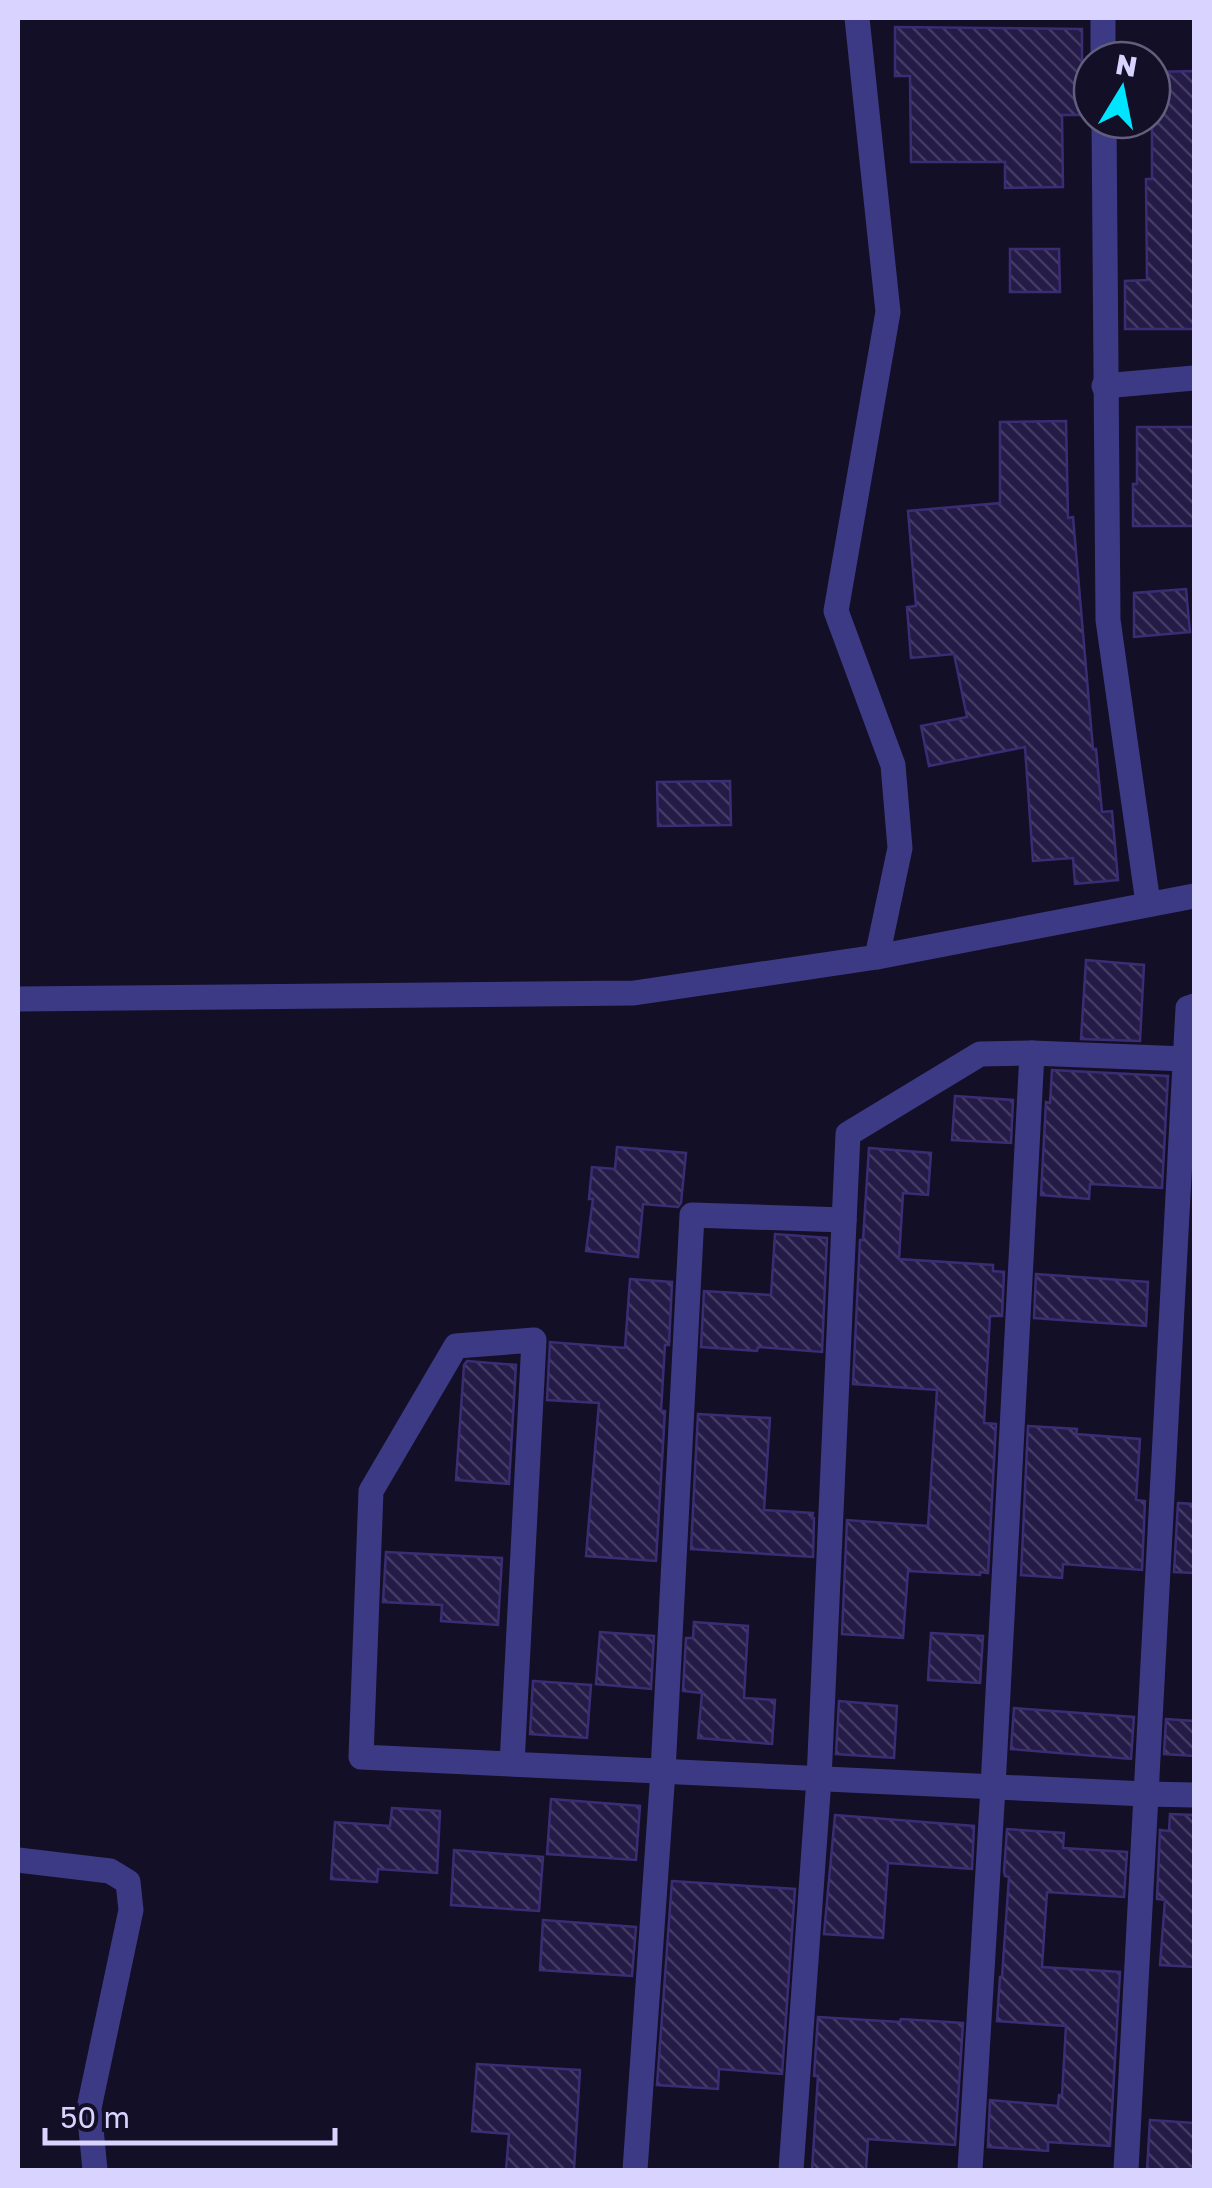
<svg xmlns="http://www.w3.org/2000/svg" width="1212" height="2188" viewBox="0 0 1212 2188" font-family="'Golos Text',sans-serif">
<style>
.building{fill:url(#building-back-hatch);stroke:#3b2d73;stroke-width:2.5}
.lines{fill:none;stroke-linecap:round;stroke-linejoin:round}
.minor{stroke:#3d3a85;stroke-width:25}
</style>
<defs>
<pattern id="building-back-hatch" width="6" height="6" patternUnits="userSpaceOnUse" patternTransform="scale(2.5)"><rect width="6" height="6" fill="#241b47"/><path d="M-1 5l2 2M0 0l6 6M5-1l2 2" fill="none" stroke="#433b63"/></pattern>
</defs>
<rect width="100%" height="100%" fill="#130f26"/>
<g class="building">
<path d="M895,27L1082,29V115H1062L1063,187L1005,188V162H911L910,76H895Z"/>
<path d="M1194,71V329H1125V281L1147,280L1146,179H1152V72Z"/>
<path d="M1010,249H1059L1060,292H1010Z"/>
<path d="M1066,421L1068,518L1073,517L1093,749H1096L1102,812L1112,811L1118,880L1075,884L1073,858L1033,861L1025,747L929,766L921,726L967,717L954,654L911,658L907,607L916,606L908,511L1000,503V422Z"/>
<path d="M1137,427H1194V526H1133V484H1137Z"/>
<path d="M1186,589L1190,632L1134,637V593Z"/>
<path d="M730,781L731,825L658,826L657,782Z"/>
<path d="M1086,960L1144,965L1140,1041L1081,1039Z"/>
<path d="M1052,1070L1168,1076L1162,1188L1090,1184L1089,1199L1041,1195L1046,1102L1050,1103Z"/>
<path d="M955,1096L1013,1100L1011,1143L952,1140Z"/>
<path d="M617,1147L686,1153L681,1203L678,1207L643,1204L638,1257L586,1251L593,1199H589L592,1167L615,1169Z"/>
<path d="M869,1148L931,1153L928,1195L903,1193L899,1259L993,1265V1271L1004,1272L1002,1316H990L984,1423L996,1424L988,1573L980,1572V1575L908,1571L903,1638L842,1634L847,1520L928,1526L937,1390L853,1384L860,1240H863Z"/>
<path d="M775,1234L827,1238L822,1352L758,1347L757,1351L701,1347L704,1291L771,1295Z"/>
<path d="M1036,1274L1148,1282L1146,1326L1034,1318Z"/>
<path d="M630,1279L672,1282L669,1345H665L661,1411H665L656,1561L586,1556L599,1403L547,1400L550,1342L625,1348Z"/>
<path d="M467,1361L516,1365L509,1484L456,1480L464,1365Z"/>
<path d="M698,1414L770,1418L764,1510L813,1513L812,1518H814L813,1557L691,1549Z"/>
<path d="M1028,1426L1077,1429L1076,1434L1140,1439L1136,1500L1145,1501L1142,1570L1063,1564L1062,1578L1021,1575Z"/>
<path d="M1178,1503L1194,1504V1573L1174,1572Z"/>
<path d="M386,1552L502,1558L498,1625L441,1621L442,1605L383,1602Z"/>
<path d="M694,1622L748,1626L744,1698L775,1700L772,1744L698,1738L702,1693L683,1691L686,1638H693Z"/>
<path d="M600,1632L654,1636L651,1689L596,1684Z"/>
<path d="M931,1633L983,1636L980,1683L928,1680Z"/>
<path d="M533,1681L591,1685L587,1738L530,1734Z"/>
<path d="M839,1701L897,1706L894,1758L836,1754Z"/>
<path d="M1014,1708L1134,1717L1131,1759L1011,1749Z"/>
<path d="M1166,1719L1194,1721V1756L1164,1754Z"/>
<path d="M551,1799L640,1806L636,1860L547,1854Z"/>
<path d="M392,1808L440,1811L437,1873L378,1869L377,1882L331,1879L335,1822L390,1826Z"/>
<path d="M1170,1814L1194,1815V1967L1160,1965L1165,1900L1157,1899L1160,1830L1169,1831Z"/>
<path d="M835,1815L974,1826L972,1869L888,1863L883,1938L824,1934Z"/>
<path d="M1007,1829L1064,1833L1063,1848L1127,1852L1124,1897L1047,1892L1042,1967L1120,1972L1110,2146L1048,2142V2151L988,2147L990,2100L1058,2106L1059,2095H1062L1066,2026L997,2021L1000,1977H1002L1009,1877L1005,1876L1004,1872Z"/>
<path d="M454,1850L543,1857L539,1911L451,1905Z"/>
<path d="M672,1881L795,1889L782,2074L719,2069L718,2089L657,2085Z"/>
<path d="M543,1920L636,1927L632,1976L540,1970Z"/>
<path d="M818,2017L900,2022L901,2019L963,2023L955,2145L868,2139L866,2170H812L818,2076H814Z"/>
<path d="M477,2064L580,2070L574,2170H506L509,2134L472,2131Z"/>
<path d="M1150,2120L1194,2123V2170H1147Z"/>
</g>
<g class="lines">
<g class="minor">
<path d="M857,18L888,312L836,611L893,765L900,848L877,957"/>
<path d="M1103,18V60"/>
<path d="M1104,120L1108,620L1148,903"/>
<path d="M1104,386L1194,378"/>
<path d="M18,999L634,993L877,957L1194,896"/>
<path d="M512,1764L534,1340L456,1346L371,1491L361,1757L1146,1794L1194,1795"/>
<path d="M18,1860L110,1871L128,1882L131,1910L89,2108L95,2170"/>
<path d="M635,2170L663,1771L692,1215L844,1220"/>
<path d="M791,2170L819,1779L848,1134L980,1054L1032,1053"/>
<path d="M970,2170L993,1787L1032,1053L1186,1059"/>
<path d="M1126,2170L1188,1008L1194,1006"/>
</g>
</g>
<rect width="1212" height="2188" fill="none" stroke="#d9d4ff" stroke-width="40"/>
<g transform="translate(1122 90) rotate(10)"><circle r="48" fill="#130f26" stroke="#625e7d" stroke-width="2.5"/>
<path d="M0-8L18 38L0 25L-18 38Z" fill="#00e5ff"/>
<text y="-15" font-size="28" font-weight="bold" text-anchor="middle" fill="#d9d4ff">N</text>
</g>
<path d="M45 2128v15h290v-15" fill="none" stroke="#d9d4ff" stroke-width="5"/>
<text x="60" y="2128" font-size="30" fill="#d9d4ff" stroke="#130f26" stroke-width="8" paint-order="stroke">50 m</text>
</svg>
